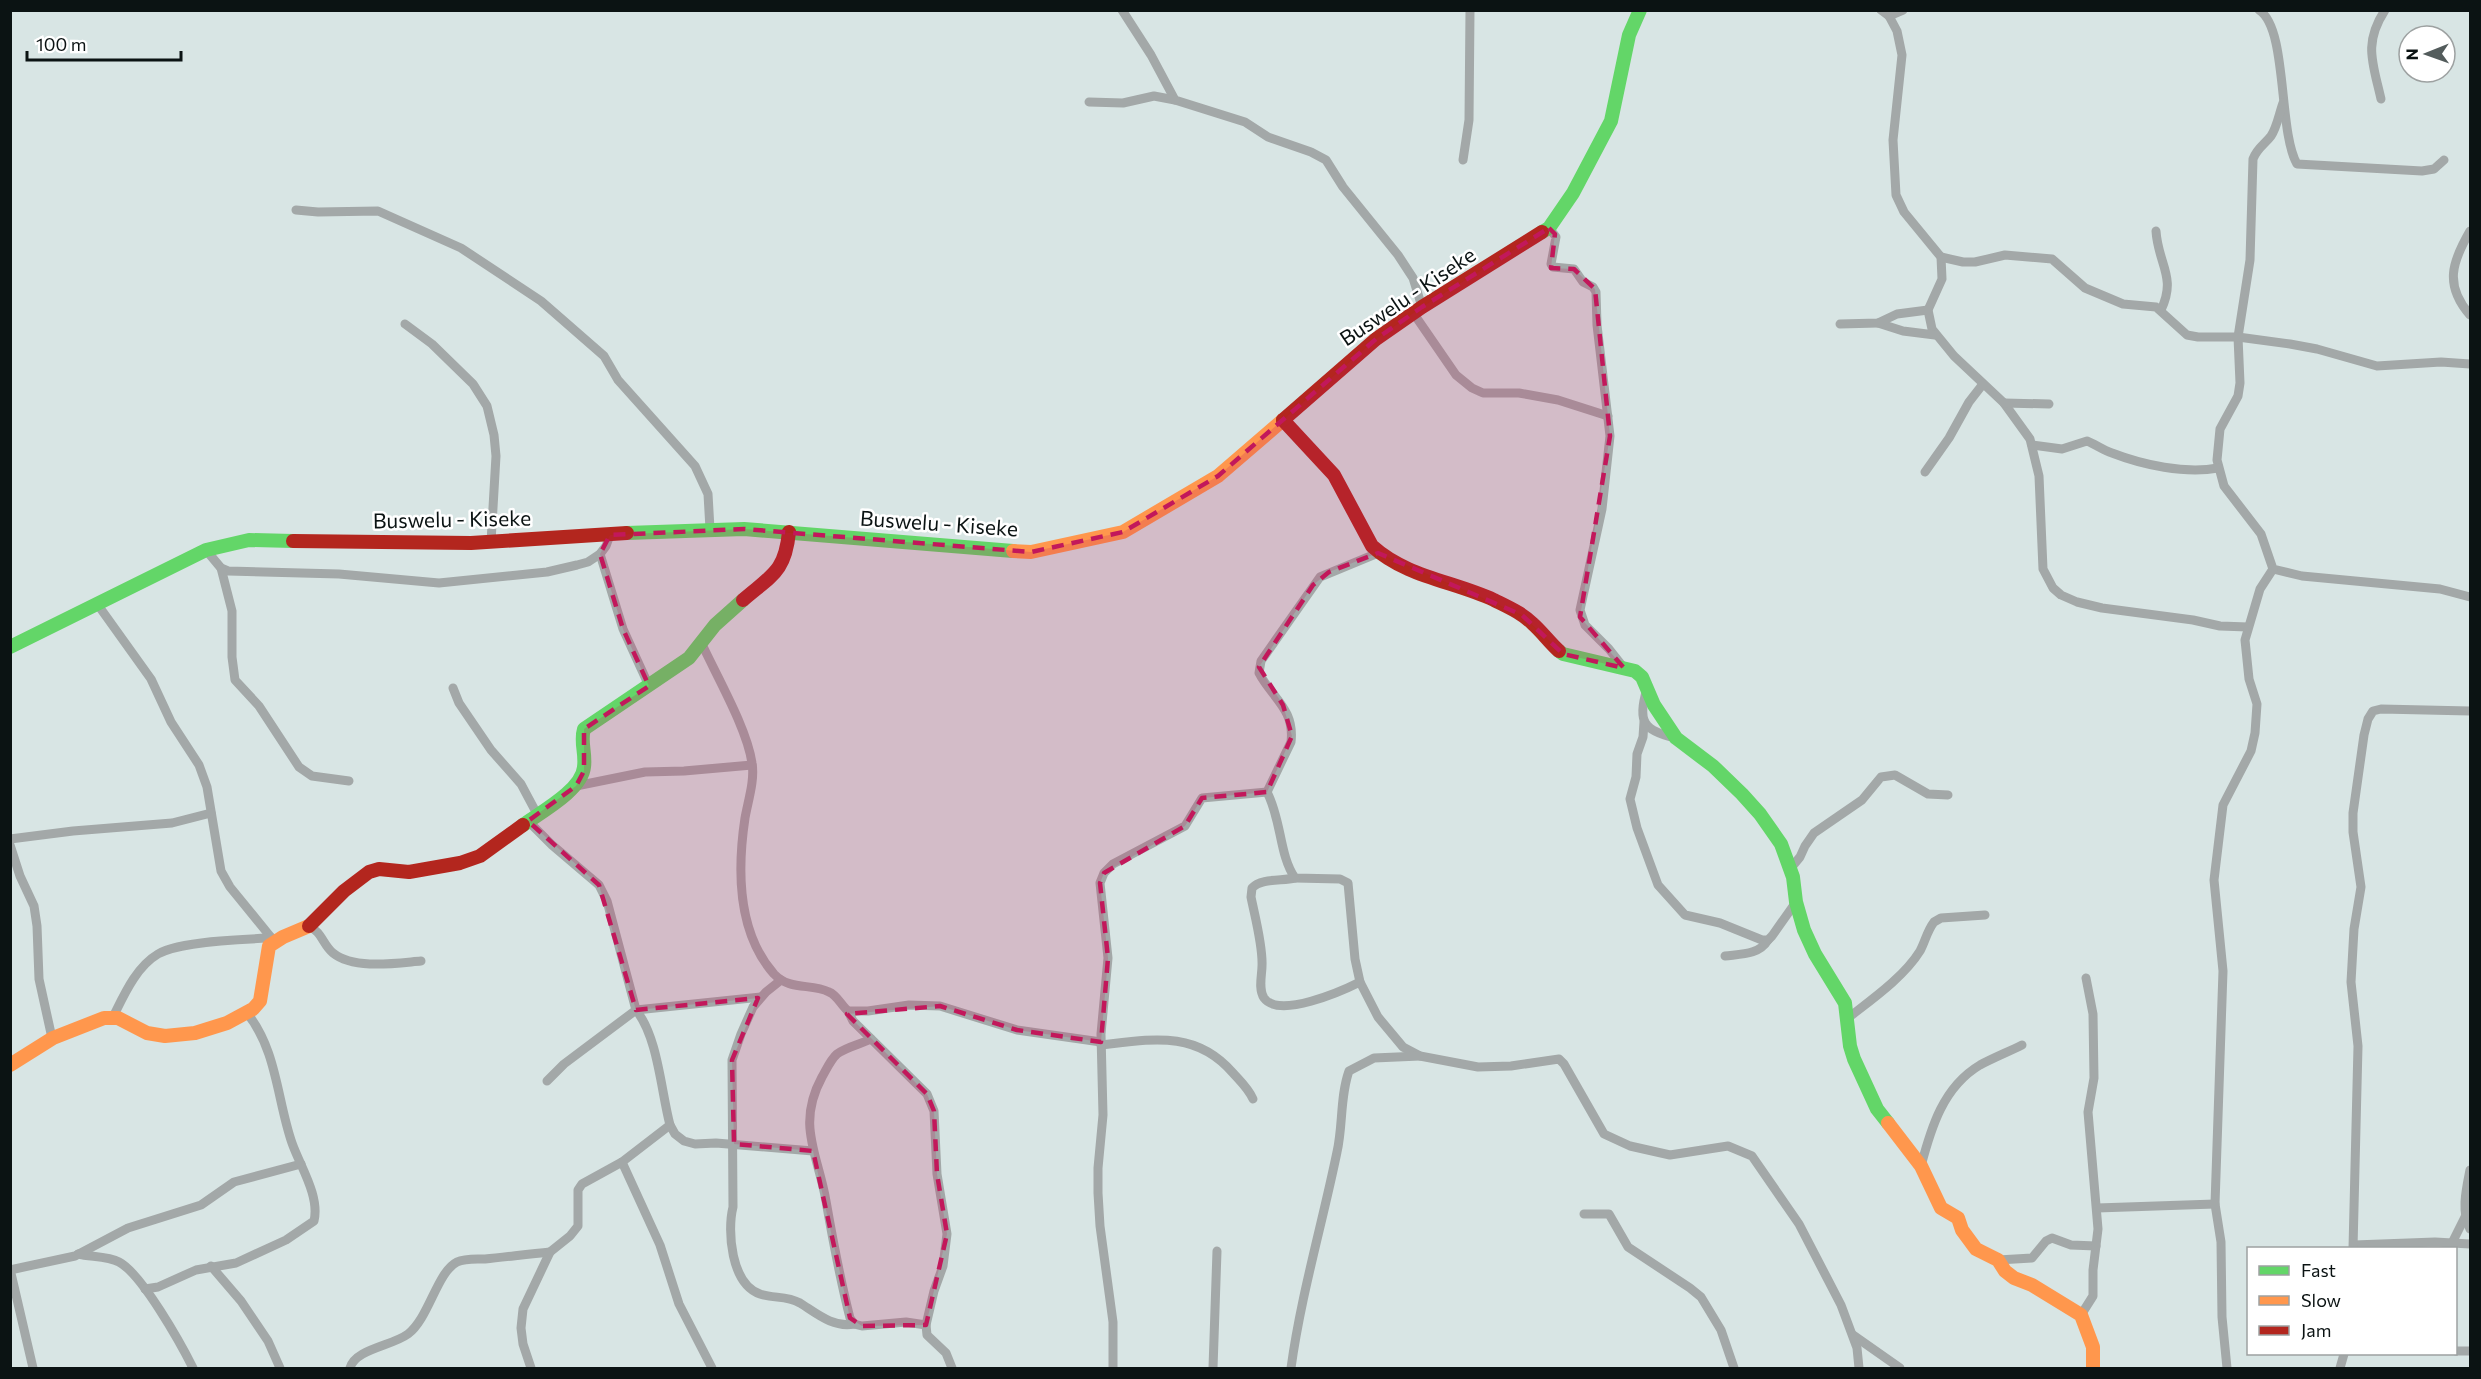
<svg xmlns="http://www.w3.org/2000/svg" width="2481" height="1379" viewBox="0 0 2481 1379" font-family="Commissioner,sans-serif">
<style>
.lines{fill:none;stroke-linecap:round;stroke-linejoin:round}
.street{stroke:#a3a8a8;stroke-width:9}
.fast{stroke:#63d668;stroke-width:14}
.slow{stroke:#ff974d;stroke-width:14}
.jam{stroke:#b3261e;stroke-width:14}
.marked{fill:#c2185b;fill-opacity:0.2;stroke:#c2185b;stroke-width:4.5;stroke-dasharray:12 8;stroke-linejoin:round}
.labels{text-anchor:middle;stroke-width:5;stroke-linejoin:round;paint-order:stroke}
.street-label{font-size:21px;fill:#0b1313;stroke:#fff}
</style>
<rect width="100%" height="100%" fill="#d8e5e4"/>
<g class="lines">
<g class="street">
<path d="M1122,10L1151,55L1175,100L1245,122L1268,137L1311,152L1326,160L1343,187L1398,255L1413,278L1422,307"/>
<path d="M1881,10L1889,16L1897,31L1902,55L1893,140L1896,195L1904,212L1941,257L1942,279L1928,310L1932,329L1954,356L2004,403L2030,439L2039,476L2043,569L2053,588L2061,595L2077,602L2102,608L2193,620L2220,626L2248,627"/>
<path d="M2259,10C2288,28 2278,131 2297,164L2422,171L2434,169L2444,160"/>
<path d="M1889,16L1903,10"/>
<path d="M2381,99C2373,63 2363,44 2385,10"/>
<path d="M1089,102L1123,103L1154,96L1175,100"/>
<path d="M2283,103C2279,114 2277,127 2271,136C2265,144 2257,148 2253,159L2250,260L2238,337L2240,383L2238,396L2220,429L2217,460L2224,486L2261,534L2273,569L2302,576L2440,589L2470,597"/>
<path d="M1463,160L1469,120L1470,10"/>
<path d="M296,210L318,212L378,211L461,248L541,301L604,356L618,380L695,466L708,494L710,529"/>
<path d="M1549,228L1556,237L1551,264L1553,267L1574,269L1583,282L1593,287L1596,292L1597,325L1610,436L1602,509L1580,610L1585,625L1609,649L1624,668"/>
<path d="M2156,231C2158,264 2177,277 2161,310"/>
<path d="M2470,231C2452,262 2444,285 2470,315"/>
<path d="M1941,257L1963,262H1975L2005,255L2052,259L2085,288L2123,304L2156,307L2187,335L2198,337H2238L2290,344L2317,349L2377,366L2441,362L2470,364"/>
<path d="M1414,314L1456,375L1472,388L1483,393H1519L1558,400L1608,416"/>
<path d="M1878,323L1903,331L1935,335"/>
<path d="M405,324L432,344L473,384L487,406L494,435L496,456L491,542"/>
<path d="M1840,324L1878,323L1897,314L1928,310"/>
<path d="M2004,403L2049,404"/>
<path d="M2032,445L2062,449L2087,441C2095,444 2103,450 2112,453C2143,465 2185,474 2218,468"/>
<path d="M1925,472L1949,438L1969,402L1983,384"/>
<path d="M206,550L221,568L228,571L339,574L439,583L547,572L577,565L588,562L600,554L606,546L610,535"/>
<path d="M600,554L623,629L649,686"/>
<path d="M221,568L232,611V657L235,680L259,706L299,767L312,776L349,781"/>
<path d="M98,605L151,679L171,722L199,765L207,787L221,871L230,887L274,941"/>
<path d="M701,642C716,675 747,728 752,763C755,780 748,801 745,818C737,871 737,932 774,974C790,991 811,983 829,992C837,995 841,1005 848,1011H868L909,1005L940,1006L1017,1030L1101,1042"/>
<path d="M453,688L459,703L491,750L521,784L537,814"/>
<path d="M1647,689C1637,721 1643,731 1676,738"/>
<path d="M1644,722L1643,737L1637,754L1636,777L1630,799L1637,828L1658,885L1685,915L1720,923L1762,940H1768L1772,936L1796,902"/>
<path d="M576,786L645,772L684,771L752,765"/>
<path d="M1267,792C1282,821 1279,855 1295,878L1340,879L1348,883L1355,959L1360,982L1378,1017L1403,1047L1420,1056L1478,1067L1511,1066L1559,1059L1564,1064L1604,1134L1630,1146L1670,1155L1728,1146L1752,1156L1799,1224L1841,1305L1857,1348L1859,1368"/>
<path d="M528,821L552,845L599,885L607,901L636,1010C658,1037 661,1091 670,1125L675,1134L684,1141L695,1144L716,1143L813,1151"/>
<path d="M10,839L73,831L172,823L211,813"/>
<path d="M10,845L20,876L34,906L37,926L39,979L52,1038"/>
<path d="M1790,869L1800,857L1805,846L1814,833L1862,800L1881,777L1895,775L1928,794L1948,795"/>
<path d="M1295,878C1282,881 1261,878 1252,888L1251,897C1255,917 1263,946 1262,966C1262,975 1258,989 1264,998C1279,1019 1342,991 1360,982"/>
<path d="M309,926C322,932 323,945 333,953C354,970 397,963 421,961"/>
<path d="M1725,956C1741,954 1759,955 1768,940"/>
<path d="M781,980L766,992L753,1007L741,1034L732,1060L733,1207C727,1231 731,1284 760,1294C774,1299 786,1295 800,1303C816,1313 833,1328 854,1324"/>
<path d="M848,1011L853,1021L927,1094L934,1111L937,1174L947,1234L943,1266L934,1291L926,1325L927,1335L946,1353L952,1368"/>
<path d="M113,1017C124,995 136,967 158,954C180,941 246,939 272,938"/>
<path d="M1848,1018C1871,1000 1904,977 1920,951C1925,942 1927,931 1934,922L1941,918L1985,915"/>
<path d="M871,1039C861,1044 846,1047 837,1054C831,1059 826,1070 822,1077C796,1125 818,1154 826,1201C833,1241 840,1279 850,1318L854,1324L862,1326L906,1322L926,1325"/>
<path d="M1101,1045C1152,1039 1196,1030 1233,1073C1241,1082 1248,1088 1253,1099"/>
<path d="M547,1081L564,1064L636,1010L761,997"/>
<path d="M622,1162L660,1245L679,1304L712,1368"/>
<path d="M1921,1166C1931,1128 1943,1087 1980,1065C1993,1058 2008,1052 2022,1045"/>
<path d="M2470,1170C2466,1190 2461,1211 2470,1229"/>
<path d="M2097,1208L2215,1204"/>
<path d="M1584,1214H1609L1628,1247L1690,1288L1701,1297L1721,1330L1734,1368"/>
<path d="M2452,1243L2465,1217"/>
<path d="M2354,1245L2435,1242L2470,1244"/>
<path d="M2353,1248L2358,1046L2351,982L2354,929L2361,887L2353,832V813L2364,735L2368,719L2373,711L2381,709L2470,711"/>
<path d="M78,1254C91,1257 108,1256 119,1262C142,1274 181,1344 193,1368"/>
<path d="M1998,1260L2032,1258L2046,1241L2052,1238L2071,1245L2096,1246"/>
<path d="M211,1266L241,1301L268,1341L280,1368"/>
<path d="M10,1269L33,1368"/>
<path d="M10,1270L75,1256L128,1228L201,1205L234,1182L301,1164"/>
<path d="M145,1289L158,1287L196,1270L236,1263L286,1240L314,1221C320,1196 300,1166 292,1143C277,1100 277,1050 247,1013"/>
<path d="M2081,1315L2093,1296V1270L2098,1229L2088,1112L2094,1078L2093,1014L2086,978"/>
<path d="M1853,1335L1900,1368"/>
<path d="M2456,1351H2470"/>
<path d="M350,1368C355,1349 392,1346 408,1334C429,1318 437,1272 457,1262C465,1258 476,1259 485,1259C506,1257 528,1254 550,1252"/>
<path d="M531,1368L523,1344L521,1328L523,1309L550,1252L570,1236L578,1226V1190L582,1184L622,1162L670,1125"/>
<path d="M1113,1368V1322L1100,1226L1098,1193V1168L1103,1115L1101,1034L1108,958L1100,883L1104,873L1113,864L1185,826L1202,798L1267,792L1291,742C1295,709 1272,698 1259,673L1261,661L1320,577L1378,553"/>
<path d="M1213,1368L1217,1251"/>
<path d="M1291,1368C1301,1295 1322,1225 1337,1152C1343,1126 1340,1096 1349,1071L1374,1058L1420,1056"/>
<path d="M2227,1368L2222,1317L2221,1242L2215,1204L2223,971L2214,880L2223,805L2251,751L2255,733L2257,704L2249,679L2245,640L2260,589L2273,569"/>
<path d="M2340,1368L2344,1354"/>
</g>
<g class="fast">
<path d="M1542,232L1549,228L1573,193L1611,121L1629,35L1640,10"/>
<path d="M627,533L744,529L1013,551"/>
<path d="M10,647L206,550L249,540L293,541"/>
<path d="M1559,651L1563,654L1635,671L1642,677L1654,705L1676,738L1713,766L1742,794L1760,814L1781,844L1793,877L1796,902L1804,930L1815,954L1845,1003L1850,1046L1854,1059L1877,1109L1888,1123"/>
<path d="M523,825C541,812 582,790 584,767C586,753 580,742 584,729L689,658L715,625L743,600"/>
</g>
<g class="slow">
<path d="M1013,551L1031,552L1123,532L1218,476L1283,420"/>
<path d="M10,1065L53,1038L104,1018H118L147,1033L165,1036L195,1033L227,1023L253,1009L260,1001L269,946L283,937L309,926"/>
<path d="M1888,1123L1921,1166L1941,1208L1958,1218L1962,1230L1976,1249L1998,1260L2005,1271L2014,1278L2032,1285L2081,1315L2093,1347V1368"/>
</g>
<g class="jam">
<path d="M1283,420L1334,475L1372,546C1406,577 1453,581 1494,600C1508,607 1522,613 1533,624C1542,632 1550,643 1559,651"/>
<path d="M1283,420L1376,339L1422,307L1542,232"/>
<path d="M293,541L471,543L627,533"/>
<path d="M743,600C772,575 785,572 789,532"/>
<path d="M309,926L344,891L369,872L379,869L409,872L460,863L480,856L523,825"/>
</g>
</g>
<path class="marked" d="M1549,228L1555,234L1551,268L1574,269L1595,289L1610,436L1580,617L1624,668L1563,654L1522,615L1378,553L1329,572L1313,585L1259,667L1283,705L1292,736L1267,792L1202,798L1185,826L1104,873L1100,883L1108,958L1101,1042L1017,1030L940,1006L847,1014L927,1094L934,1111L937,1174L947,1234L926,1325L862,1326L850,1318L813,1151L734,1144L732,1060L758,998L636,1010L599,885L528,821L576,786L584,771V729L649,686L623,629L600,554L610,535L744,529L1031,552L1123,532L1218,476L1376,339L1422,307Z"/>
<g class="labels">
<g class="street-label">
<text transform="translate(1408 297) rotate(-34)" y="7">Buswelu - Kiseke</text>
<text transform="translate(452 520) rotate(-1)" y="7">Buswelu - Kiseke</text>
<text transform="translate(939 524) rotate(4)" y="7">Buswelu - Kiseke</text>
</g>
</g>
<rect width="2481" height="1379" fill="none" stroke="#0b1313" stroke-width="24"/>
<rect x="2247" y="1247" width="210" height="108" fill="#ffffff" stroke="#9da1a1" stroke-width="1.5"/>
<rect x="2259" y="1266" width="30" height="9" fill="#63d668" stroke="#9da1a1" stroke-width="1.5"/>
<text x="2301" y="1277" font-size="18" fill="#0b1313">Fast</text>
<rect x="2259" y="1296" width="30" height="9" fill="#ff974d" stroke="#9da1a1" stroke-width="1.5"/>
<text x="2301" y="1307" font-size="18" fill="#0b1313">Slow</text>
<rect x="2259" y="1326" width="30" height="9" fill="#b3261e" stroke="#9da1a1" stroke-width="1.5"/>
<text x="2301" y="1337" font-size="18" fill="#0b1313">Jam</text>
<g transform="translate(2427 54) rotate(269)"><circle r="28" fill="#ffffff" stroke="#9da1a1" stroke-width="1.5"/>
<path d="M0-4.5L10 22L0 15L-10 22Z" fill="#535c5c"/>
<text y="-9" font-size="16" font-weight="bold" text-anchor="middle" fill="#0b1313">N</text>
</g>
<path d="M27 51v9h154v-9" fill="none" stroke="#0b1313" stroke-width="3"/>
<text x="36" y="51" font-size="18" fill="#0b1313" stroke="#ffffff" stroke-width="4.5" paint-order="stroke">100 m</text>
</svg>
